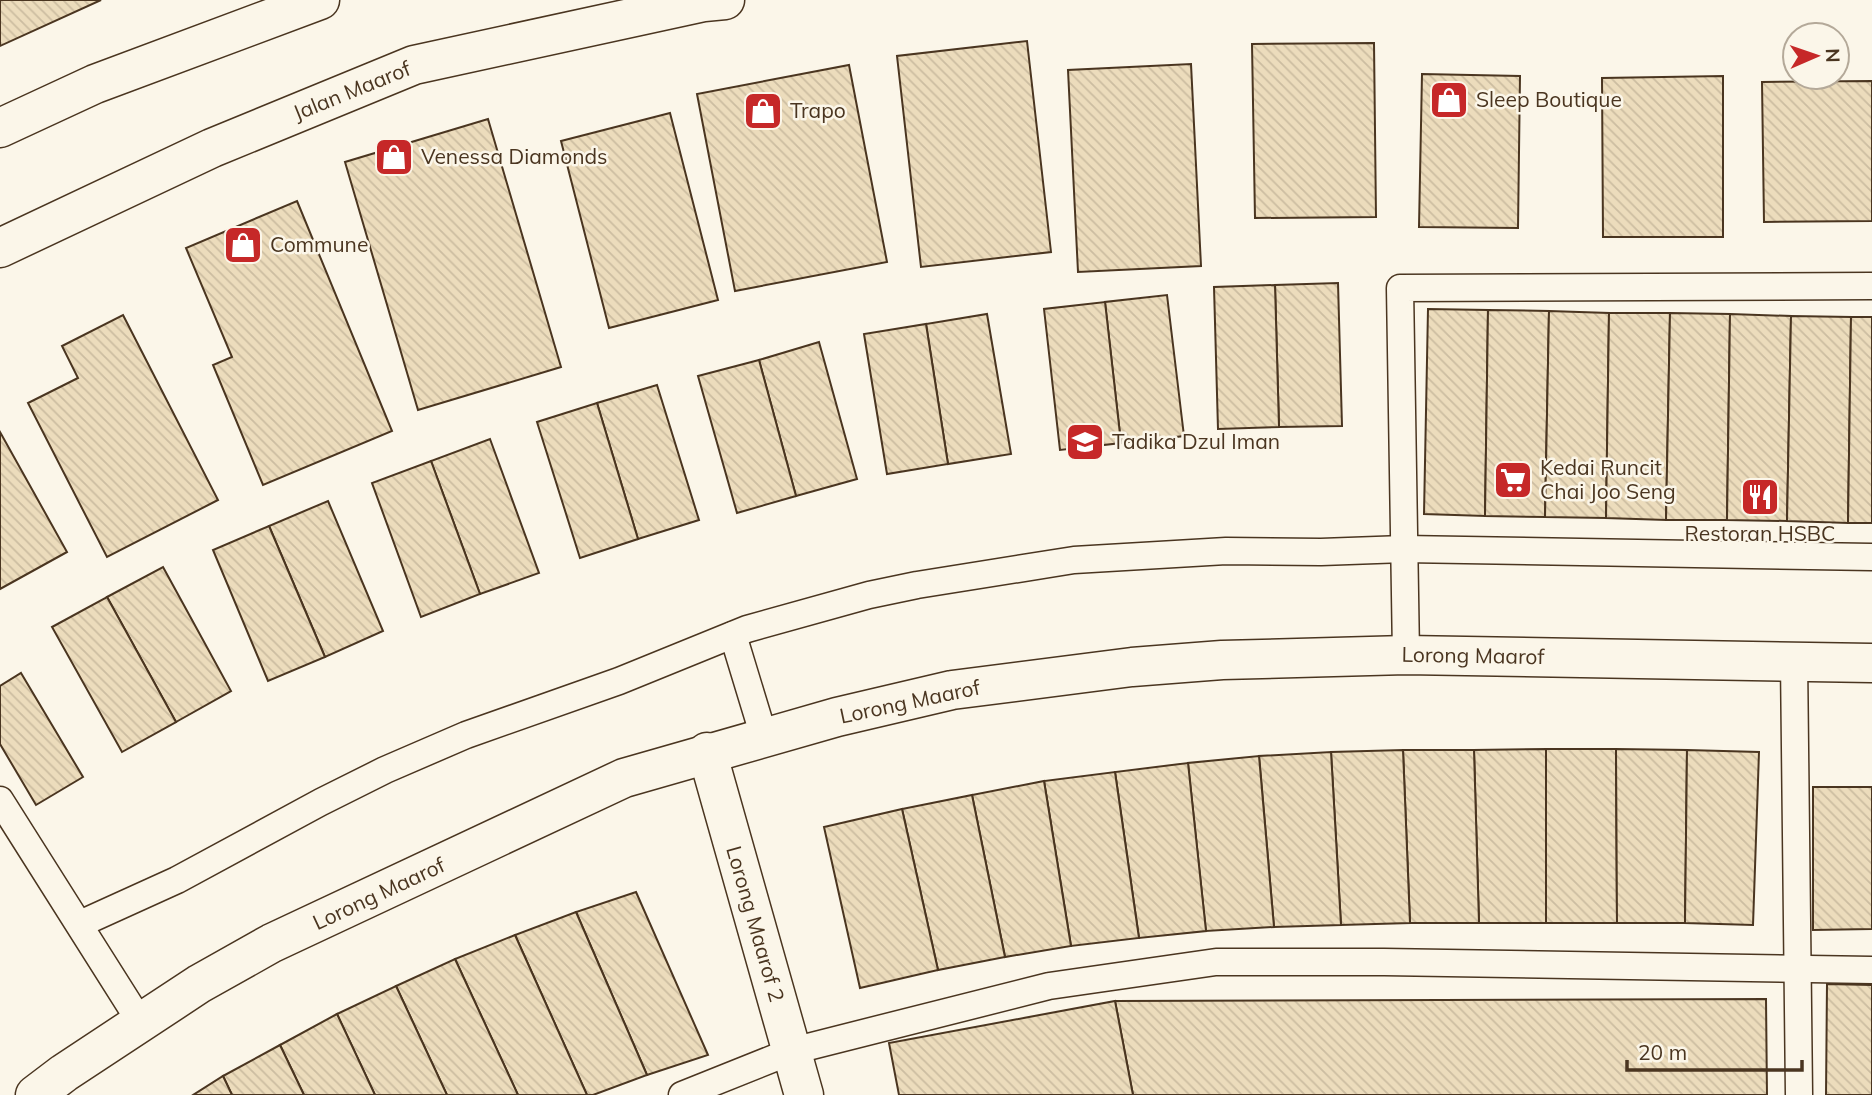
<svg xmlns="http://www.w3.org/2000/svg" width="1872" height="1095" viewBox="0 0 1872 1095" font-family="Mulish,sans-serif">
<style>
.building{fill:url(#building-back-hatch);stroke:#4a3520;stroke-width:2}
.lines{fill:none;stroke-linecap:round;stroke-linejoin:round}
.service-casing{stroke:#4a3520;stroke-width:29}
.minor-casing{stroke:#4a3520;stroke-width:41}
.secondary-casing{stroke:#4a3520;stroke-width:41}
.service{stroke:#fbf6e9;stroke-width:26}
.minor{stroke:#fbf6e9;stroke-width:38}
.secondary{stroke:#fbf6e9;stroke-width:38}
.labels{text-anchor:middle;stroke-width:5;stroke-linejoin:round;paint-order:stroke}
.street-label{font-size:21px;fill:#4a3520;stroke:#fbf6e9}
.poi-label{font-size:21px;fill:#4a3520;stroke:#fbf6e9;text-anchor:start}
</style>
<defs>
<pattern id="building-back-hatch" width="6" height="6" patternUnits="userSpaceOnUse" patternTransform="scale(1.75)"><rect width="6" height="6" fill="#ecdcbc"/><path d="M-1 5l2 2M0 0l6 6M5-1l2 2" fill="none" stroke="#ccbda1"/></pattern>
</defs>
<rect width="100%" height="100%" fill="#fbf6e9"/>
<g class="building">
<path d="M0,0H101L0,46Z"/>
<path d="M1027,41L1051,252L921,267L897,56Z"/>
<path d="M1374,43L1376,217L1255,218L1252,44Z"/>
<path d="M1191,64L1201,266L1078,272L1068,70Z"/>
<path d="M849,65L887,262L735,291L697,94Z"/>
<path d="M1422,74L1520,76L1518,228L1419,227Z"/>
<path d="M1723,76V237H1603L1602,78Z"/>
<path d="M1872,81V221L1764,222L1762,82Z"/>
<path d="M670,113L718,300L609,328L561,141Z"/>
<path d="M488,119L561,367L418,410L345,162Z"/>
<path d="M297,201L392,431L263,485L213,365L232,357L186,248Z"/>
<path d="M1338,283L1342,426L1279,427L1275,285Z"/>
<path d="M1275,285L1279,427L1218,429L1214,287Z"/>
<path d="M1167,295L1184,436L1121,443L1105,302Z"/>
<path d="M1105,302L1121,443L1060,450L1044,309Z"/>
<path d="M1428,309L1488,310L1485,516L1424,514Z"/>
<path d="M1488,310L1549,311L1545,517L1485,516Z"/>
<path d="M1549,311L1609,313L1606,518L1545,517Z"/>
<path d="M1609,313H1670L1666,520L1606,518Z"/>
<path d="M1670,313L1730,314L1727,520H1666Z"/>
<path d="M987,314L1011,454L948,464L926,324Z"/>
<path d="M1730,314L1791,316L1787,521L1727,520Z"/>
<path d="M123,315L218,500L107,557L28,403L78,378L62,346Z"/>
<path d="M1791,316L1851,317L1848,523L1787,521Z"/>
<path d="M1851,317H1872V523H1848Z"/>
<path d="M926,324L948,464L887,474L864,334Z"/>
<path d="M819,342L857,479L796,496L759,360Z"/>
<path d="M759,360L796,496L737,513L698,376Z"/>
<path d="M657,385L699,520L638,539L597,403Z"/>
<path d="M597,403L638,539L580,558L537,422Z"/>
<path d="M0,432L67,552L0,589Z"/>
<path d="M490,439L539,573L480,594L431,461Z"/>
<path d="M431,461L480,594L421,617L372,483Z"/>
<path d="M328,501L383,631L325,657L269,526Z"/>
<path d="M269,526L325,657L268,681L213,550Z"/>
<path d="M163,567L231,691L176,722L107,597Z"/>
<path d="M107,597L176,722L122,752L52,627Z"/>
<path d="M21,673L83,777L36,805L0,744V686Z"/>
<path d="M1546,749H1616L1617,923H1546Z"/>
<path d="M1546,749V923H1479L1474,750Z"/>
<path d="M1616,749L1687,750L1685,923H1617Z"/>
<path d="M1403,750H1474L1479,923H1410Z"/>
<path d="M1403,750L1410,923L1341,925L1331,752Z"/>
<path d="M1687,750L1759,752L1753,925L1685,923Z"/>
<path d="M1331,752L1341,925L1274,927L1259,756Z"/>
<path d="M1259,756L1274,927L1206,931L1188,763Z"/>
<path d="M1188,763L1206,931L1139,938L1115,772Z"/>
<path d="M1115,772L1139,938L1071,946L1044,781Z"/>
<path d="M1044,781L1071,946L1005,957L972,795Z"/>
<path d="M1813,787H1872V929L1813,930Z"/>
<path d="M972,795L1005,957L938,970L902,809Z"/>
<path d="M902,809L938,970L860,988L824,827Z"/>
<path d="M636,892L708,1055L647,1075L576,912Z"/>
<path d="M576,912L647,1075L593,1095H587L515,935Z"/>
<path d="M515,935L587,1095H518L455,959Z"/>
<path d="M455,959L518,1095H447L396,986Z"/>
<path d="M1827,984L1872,985V1095H1826Z"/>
<path d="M396,986L447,1095H375L337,1014Z"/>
<path d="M1766,999L1767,1095H1133L1115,1001Z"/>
<path d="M1115,1001L1133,1095H899L889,1043Z"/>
<path d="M337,1014L375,1095H304L280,1045Z"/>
<path d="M280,1045L304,1095H232L223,1076Z"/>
<path d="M223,1076L232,1095H193Z"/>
</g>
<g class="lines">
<defs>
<g id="service">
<path d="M733,635L764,737"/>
<path d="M1406,655L1400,288L1872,286"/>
<path d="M1794,660L1799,1095"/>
<path d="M0,800L141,1023"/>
<path d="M80,924L177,880L321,802L385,770L466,735L619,681L747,629L869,595L917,585L1074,560L1226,551L1321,552L1404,549L1872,557"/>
<path d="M682,1095L792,1051L1049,986L1216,962H1384L1872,970"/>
</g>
<g id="minor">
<path d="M707,752L804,1095"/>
<path d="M35,1095L64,1073L199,984L272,943L624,778L837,717L952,690L1132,667L1222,660L1406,655L1872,663"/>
</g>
<g id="secondary">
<path d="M0,128L95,84L320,0"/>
<path d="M0,248L212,148L414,65L704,2L725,0"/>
</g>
</defs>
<use href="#service" class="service-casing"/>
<use href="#minor" class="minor-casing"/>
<use href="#secondary" class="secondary-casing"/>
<use href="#service" class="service"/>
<use href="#minor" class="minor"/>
<use href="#secondary" class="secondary"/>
</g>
<defs>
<symbol id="shop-square" viewBox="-11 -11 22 22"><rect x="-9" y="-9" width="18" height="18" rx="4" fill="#c62828" stroke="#fbf6e9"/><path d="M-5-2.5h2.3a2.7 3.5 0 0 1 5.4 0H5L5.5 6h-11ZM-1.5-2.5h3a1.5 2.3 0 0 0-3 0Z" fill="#fff"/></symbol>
<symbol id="school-square" viewBox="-11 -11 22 22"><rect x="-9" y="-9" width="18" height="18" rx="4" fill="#c62828" stroke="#fbf6e9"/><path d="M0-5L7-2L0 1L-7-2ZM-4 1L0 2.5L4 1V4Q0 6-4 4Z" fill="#fff"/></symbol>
<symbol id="supermarket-square" viewBox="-11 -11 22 22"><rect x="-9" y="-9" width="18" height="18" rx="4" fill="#c62828" stroke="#fbf6e9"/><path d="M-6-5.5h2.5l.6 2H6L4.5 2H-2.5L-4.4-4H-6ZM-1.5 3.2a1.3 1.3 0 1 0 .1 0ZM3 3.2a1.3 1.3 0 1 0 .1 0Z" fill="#fff"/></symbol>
<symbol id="restaurant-square" viewBox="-11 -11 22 22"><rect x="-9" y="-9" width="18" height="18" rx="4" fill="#c62828" stroke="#fbf6e9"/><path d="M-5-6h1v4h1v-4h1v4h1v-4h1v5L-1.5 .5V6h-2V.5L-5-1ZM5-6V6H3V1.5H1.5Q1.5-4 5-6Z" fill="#fff"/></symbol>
</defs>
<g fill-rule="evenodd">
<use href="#shop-square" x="1427" y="78" width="44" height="44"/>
<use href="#shop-square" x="741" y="89" width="44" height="44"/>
<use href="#shop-square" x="372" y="135" width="44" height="44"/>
<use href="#shop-square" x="221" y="223" width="44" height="44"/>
<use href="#school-square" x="1063" y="420" width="44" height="44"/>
<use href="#supermarket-square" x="1491" y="458" width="44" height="44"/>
<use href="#restaurant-square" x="1738" y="475" width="44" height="44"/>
</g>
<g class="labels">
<g class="street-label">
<text transform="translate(352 91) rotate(-22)" y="7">Jalan Maarof</text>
<text transform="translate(1473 656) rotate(1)" y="7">Lorong Maarof</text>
<text transform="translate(910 702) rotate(-12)" y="7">Lorong Maarof</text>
<text transform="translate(379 894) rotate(-25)" y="7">Lorong Maarof</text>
<text transform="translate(755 924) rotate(74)" y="7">Lorong Maarof 2</text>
</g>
<g class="poi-label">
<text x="1476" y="107">Sleep Boutique</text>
<text x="790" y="118">Trapo</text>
<text x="421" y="164">Venessa Diamonds</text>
<text x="270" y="252">Commune</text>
<text x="1112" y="449">Tadika Dzul Iman</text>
<text x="1540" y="475">Kedai Runcit<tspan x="1540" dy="24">Chai Joo Seng</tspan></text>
<text x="1760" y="541" text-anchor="middle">Restoran HSBC</text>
</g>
</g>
<g transform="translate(1816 56) rotate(88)"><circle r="33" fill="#fbf6e9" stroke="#b4a999" stroke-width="2"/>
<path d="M0-5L12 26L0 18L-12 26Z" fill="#c62828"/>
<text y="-10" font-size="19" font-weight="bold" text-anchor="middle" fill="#4a3520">N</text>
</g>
<path d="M1627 1060v10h175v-10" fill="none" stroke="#4a3520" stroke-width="3.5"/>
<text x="1638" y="1060" font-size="21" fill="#4a3520" stroke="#fbf6e9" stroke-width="5" paint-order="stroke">20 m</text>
</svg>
